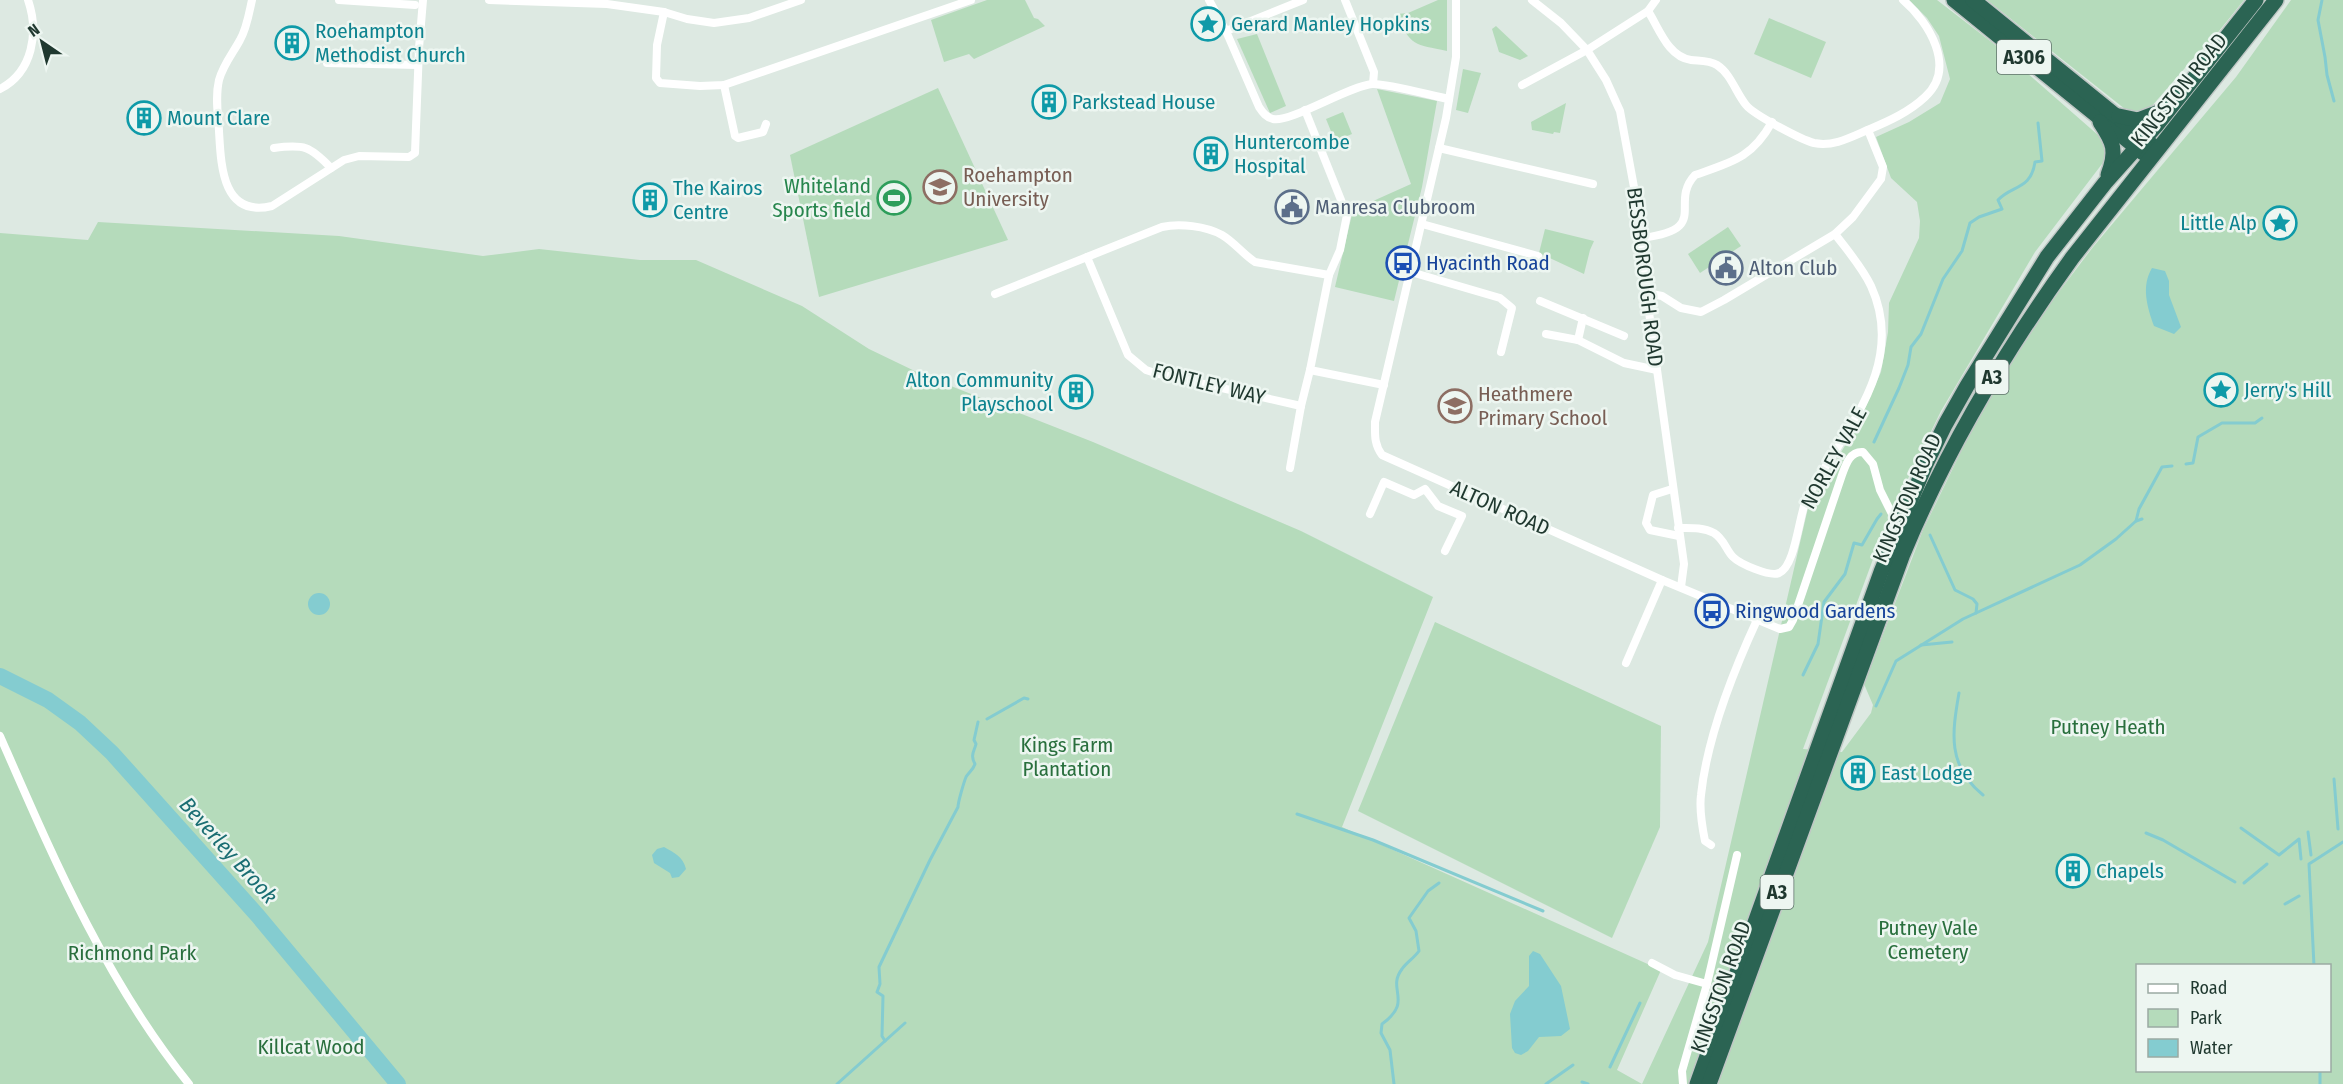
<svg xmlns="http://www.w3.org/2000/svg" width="2343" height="1084" viewBox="0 0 2343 1084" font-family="'Fira Sans Condensed',sans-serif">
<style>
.green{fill:#b5dbbb;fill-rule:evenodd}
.water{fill:#84ccd0}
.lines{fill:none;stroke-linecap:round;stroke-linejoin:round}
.stream{stroke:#84ccd0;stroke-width:3}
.river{stroke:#84ccd0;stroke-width:16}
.highway-casing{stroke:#c0c7c5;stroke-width:18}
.street{stroke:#fff;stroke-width:8}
.highway{stroke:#2b6453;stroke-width:15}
.labels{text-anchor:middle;stroke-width:5;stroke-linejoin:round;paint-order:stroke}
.shield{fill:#edf6f1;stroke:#5d7169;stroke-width:1.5}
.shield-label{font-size:20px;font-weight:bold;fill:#1f382f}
.culture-label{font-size:21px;fill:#0d838f;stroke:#edf6f1;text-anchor:start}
.street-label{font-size:21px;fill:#1f382f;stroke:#edf6f1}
.education-label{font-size:21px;fill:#785e54;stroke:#edf6f1;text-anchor:start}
.leisure-label{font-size:21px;fill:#27864d;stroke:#edf6f1;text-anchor:end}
.service-label{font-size:21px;fill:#4e5e75;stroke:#edf6f1;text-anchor:start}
.transit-label{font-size:21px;fill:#164399;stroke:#edf6f1;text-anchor:start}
.park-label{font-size:21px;fill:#296f3d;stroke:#edf6f1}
.water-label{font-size:22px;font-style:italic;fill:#1a6e73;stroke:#edf6f1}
</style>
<rect width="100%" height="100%" fill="#dde9e2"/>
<g class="green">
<path d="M987,0H1025L1034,18L1038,19L1045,26L974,59L969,54L944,62L931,20Z"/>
<path d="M1438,0H1447V51C1415,44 1410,47 1397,14L1408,13Z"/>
<path d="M1909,0H1937L1994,44L2098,135L2104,144L2105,160L2035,252L1941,411L1897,501L1876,551L1803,749L1842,752L1871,713L1873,705L1864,684L1923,530L1971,431L2010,365L2052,301L2093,247L2236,77L2291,0H2343V1084H0V233L88,240L98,222L339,236L483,256L539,249L640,260H696L802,306L869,349L923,375L1093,442L1301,531L1433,597L1342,827L1661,970L1617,1070L1642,1084L1708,942L1808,508L1859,422L1881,372L1888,332L1889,303L1919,238L1920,221L1917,202L1891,178L1876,137L1909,122L1940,103L1950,79L1939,36L1927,18ZM2138,966H2330V1070H2138Z"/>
<path d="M1987,0H2244L2211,41L2198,53L2151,107L2138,112L2125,109Z"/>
<path d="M1769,18L1826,42L1811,78L1754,54Z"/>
<path d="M1496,26L1528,56L1520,60L1499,52L1492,29Z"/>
<path d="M1257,34L1286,106L1270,113L1237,39Z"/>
<path d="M1463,69L1481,73L1468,113L1456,110Z"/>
<path d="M938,88L1008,240L819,297L790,155Z"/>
<path d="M1377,89L1437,101L1422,187L1394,301L1335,287L1353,210L1411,184Z"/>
<path d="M1566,103L1560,133L1554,132L1553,134L1532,130L1531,122Z"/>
<path d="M1343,112L1352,134L1335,141L1326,119Z"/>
<path d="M1728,227L1741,246L1700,273L1688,254Z"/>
<path d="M1545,229L1594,241L1590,250L1584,274L1539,253Z"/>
<path d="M1435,622L1661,726L1660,827L1612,938L1358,811Z"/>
</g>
<g class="water">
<path d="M2152,268L2165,271L2169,281V295L2181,327L2174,334L2154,326C2147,307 2141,286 2152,268Z"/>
<circle cx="319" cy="604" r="11"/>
<path d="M664,847C675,853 683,857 686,869L679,877L672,878L670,873L654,863L652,855L657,849Z"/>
<path d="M1533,951L1540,954L1561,986L1570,1029L1561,1036L1539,1037L1528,1051L1521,1055L1515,1053L1512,1048L1510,1014L1515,1001L1529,986V956Z"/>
</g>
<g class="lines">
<g class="stream">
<path d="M2322,0L2318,20L2325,57L2327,75L2334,101"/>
<path d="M1874,442L1899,388L1908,365L1911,347L1921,334L1943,279L1962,251L1970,223L1979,217L2002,209L1998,200C2012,185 2031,190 2035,162L2042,161L2038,123"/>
<path d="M2186,464L2193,463L2198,437L2222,423H2255L2262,418"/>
<path d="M2136,521L2139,509L2162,467L2172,466"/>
<path d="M1930,535L1955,590L1973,599L1977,604L1976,613"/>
<path d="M1921,645L1952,642"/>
<path d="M1803,675L1818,644L1824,602L1845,574L1854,543L1862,545L1877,519L1881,514"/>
<path d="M1959,693C1952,733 1947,766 1983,795"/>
<path d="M1876,706L1896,661L1963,619L2080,565L2116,539L2136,521L2142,519"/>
<path d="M987,719L1024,698L1028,699"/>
<path d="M2334,779L2338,829"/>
<path d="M1297,814L1373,840L1543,911"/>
<path d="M2241,828L2279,855L2299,839L2301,859"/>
<path d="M2308,832L2311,855"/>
<path d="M2146,833L2163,840L2235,882"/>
<path d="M2244,883L2267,864"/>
<path d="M2285,904L2299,896"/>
<path d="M2314,966L2309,864L2343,842"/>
<path d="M885,1041L882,1036L883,996L877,992L880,984L879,967L930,860L958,807C958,802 964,782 966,777C969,772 973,770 975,764C970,755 974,752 976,744L974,740L978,722"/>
<path d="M1610,1067L1640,1003"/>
<path d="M2320,1070V1084"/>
<path d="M1582,1082L1588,1084"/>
<path d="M837,1084L905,1023"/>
<path d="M1394,1084L1390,1050L1381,1033L1382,1024C1414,1001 1386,990 1402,969C1406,963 1414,958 1419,951L1416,931L1409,918L1428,891L1439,883"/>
<path d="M1546,1084L1573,1065"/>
</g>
<path class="river" d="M0,676L48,700L80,723L112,753L258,916L398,1084"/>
<defs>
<g id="highway">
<path d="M1954,0L2143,153"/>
<path d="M1973,0L2152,145"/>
<path d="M2119,116L2138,120L2167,109"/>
<path d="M2100,122C2114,143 2117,151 2108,175"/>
<path d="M1697,1084L1881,572L1925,466L1945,425L1967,386L2047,257L2105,183L2156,126L2256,0"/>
<path d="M1709,1084L1903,554C1947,448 2005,351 2072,258L2276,0"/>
</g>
</defs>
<use href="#highway" class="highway-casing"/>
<g class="street">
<path d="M252,0C249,13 247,28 240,40C233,53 223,65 219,80C215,97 218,114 219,131C221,165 222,218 272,206L344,160L359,156L409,157L415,153L419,48L423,0"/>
<path d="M339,0L415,5"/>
<path d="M489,0L607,4L664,12L687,19L714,23L749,18L801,0"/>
<path d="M1209,0L1226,31L1259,107C1263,113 1266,117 1273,119C1290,123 1349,86 1372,84C1386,83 1433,96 1449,99"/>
<path d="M1345,0L1374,72L1373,84"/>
<path d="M1456,0V57L1446,118L1375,422C1375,435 1374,444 1382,455L1662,580L1780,629L1789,627L1793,620L1842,475C1846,464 1850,451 1863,452L1873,464L1880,490L1899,528"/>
<path d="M1532,0L1561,23L1587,50L1606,80L1620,111L1638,209L1648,305L1684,564L1681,587"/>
<path d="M1648,11C1659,28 1668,57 1691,60C1699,61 1709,60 1717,65C1731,74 1736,93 1746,105C1754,115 1802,140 1814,143C1834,147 1851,137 1870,129C1889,121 1909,112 1925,97C1957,68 1929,22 1903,0"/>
<path d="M664,12L657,45L656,78L660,83L700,86L724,85L971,0"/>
<path d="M1226,31L1303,0"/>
<path d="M327,63L418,65"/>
<path d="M724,85L735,136L738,138L763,132L766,124"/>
<path d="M1522,85L1587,50L1648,11L1656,0"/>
<path d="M0,89C33,72 39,32 28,0"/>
<path d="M1305,110L1347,215L1340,250L1329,275L1310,370L1384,385"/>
<path d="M274,148C304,144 310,146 331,168"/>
<path d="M1439,148L1593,184"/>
<path d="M1422,224L1538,256"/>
<path d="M1642,238C1712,229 1668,204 1695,175C1732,162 1752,158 1772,122"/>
<path d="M1411,272L1500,298L1512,308L1501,352"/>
<path d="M1647,293L1662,296L1681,308L1701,312L1724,300L1835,234L1853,217L1881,179L1883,167L1868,130"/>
<path d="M995,294L1087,257"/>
<path d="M1540,301L1624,336"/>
<path d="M1546,334L1578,340L1624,363L1657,370"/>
<path d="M1578,340L1583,318"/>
<path d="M1301,406L1155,373L1146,370L1128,355L1087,257L1162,227C1179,223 1206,226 1222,235C1234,242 1243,254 1255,262L1329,275"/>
<path d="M1290,468L1301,406L1310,370"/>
<path d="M1672,489L1653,495L1646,523L1650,530L1679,536"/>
<path d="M1370,514L1384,482L1414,495L1425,489L1438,506L1462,516L1445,551"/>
<path d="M1678,528C1690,528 1703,527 1714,533C1724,539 1726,550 1733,557C1740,564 1770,577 1779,573C1796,566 1799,513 1807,498C1842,432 1908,367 1871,286C1862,267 1847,250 1835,234"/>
<path d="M1626,663L1662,580"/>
<path d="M0,736C53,857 105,980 189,1084"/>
<path d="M1711,845L1705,841C1702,826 1699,810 1701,795C1707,738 1733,672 1757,620"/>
<path d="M1652,963L1675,975L1707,984"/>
<path d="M1683,1084L1682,1071L1707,984L1737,855"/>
</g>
<use href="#highway" class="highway"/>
</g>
<defs>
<symbol id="sight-ring" viewBox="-11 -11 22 22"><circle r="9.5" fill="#edf6f1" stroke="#0f9aa8" stroke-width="1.5"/><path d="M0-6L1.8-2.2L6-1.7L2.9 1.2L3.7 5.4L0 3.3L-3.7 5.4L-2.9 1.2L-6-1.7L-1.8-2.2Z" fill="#0f9aa8"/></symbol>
<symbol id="building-ring" viewBox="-11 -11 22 22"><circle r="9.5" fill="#edf6f1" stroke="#0f9aa8" stroke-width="1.5"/><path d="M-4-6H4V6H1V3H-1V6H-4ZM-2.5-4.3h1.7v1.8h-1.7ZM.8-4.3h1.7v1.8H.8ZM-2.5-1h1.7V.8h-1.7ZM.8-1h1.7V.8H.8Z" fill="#0f9aa8"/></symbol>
<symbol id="university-ring" viewBox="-11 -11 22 22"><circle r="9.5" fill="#edf6f1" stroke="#8d6e63" stroke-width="1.5"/><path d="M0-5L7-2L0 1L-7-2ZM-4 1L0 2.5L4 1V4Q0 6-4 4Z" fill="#8d6e63"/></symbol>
<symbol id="stadium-ring" viewBox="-11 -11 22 22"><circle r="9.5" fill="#edf6f1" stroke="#2e9e5b" stroke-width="1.5"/><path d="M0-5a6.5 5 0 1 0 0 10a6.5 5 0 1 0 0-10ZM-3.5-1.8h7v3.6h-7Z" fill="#2e9e5b"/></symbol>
<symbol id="civic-ring" viewBox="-11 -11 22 22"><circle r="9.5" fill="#edf6f1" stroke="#5c6f8a" stroke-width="1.5"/><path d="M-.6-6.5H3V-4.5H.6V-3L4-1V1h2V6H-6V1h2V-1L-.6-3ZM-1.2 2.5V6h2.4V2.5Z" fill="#5c6f8a"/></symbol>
<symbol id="bus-ring" viewBox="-11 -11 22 22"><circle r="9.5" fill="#edf6f1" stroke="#1a4fb4" stroke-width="1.5"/><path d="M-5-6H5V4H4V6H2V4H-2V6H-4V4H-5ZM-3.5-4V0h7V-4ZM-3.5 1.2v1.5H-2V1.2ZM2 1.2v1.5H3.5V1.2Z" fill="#1a4fb4"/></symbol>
<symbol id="school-ring" viewBox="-11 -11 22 22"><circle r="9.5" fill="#edf6f1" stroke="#8d6e63" stroke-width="1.5"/><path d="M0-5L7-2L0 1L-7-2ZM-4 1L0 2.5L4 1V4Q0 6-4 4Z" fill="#8d6e63"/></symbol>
</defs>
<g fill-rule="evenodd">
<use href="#sight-ring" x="1189" y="5" width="38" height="38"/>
<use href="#building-ring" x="273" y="24" width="38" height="38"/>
<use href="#building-ring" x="1030" y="83" width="38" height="38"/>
<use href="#building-ring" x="125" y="99" width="38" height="38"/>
<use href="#building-ring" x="1192" y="135" width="38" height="38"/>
<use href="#university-ring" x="921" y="168" width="38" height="38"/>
<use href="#stadium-ring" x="875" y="179" width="38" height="38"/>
<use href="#building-ring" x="631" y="181" width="38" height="38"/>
<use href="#civic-ring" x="1273" y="188" width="38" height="38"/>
<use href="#sight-ring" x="2261" y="204" width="38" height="38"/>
<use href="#bus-ring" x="1384" y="244" width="38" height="38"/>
<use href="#civic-ring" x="1707" y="249" width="38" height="38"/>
<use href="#sight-ring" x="2202" y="371" width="38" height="38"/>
<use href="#building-ring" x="1057" y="373" width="38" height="38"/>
<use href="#school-ring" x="1436" y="387" width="38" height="38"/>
<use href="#bus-ring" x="1693" y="592" width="38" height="38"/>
<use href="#building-ring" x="1839" y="754" width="38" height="38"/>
<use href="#building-ring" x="2054" y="852" width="38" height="38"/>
</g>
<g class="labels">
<g class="shield">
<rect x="1997" y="40" width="54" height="34" rx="4.5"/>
<rect x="1975.5" y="360" width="33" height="34" rx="4.5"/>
<rect x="1760.5" y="875" width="33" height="34" rx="4.5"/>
</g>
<g class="shield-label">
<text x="2024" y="64">A306</text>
<text x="1992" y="384">A3</text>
<text x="1777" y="899">A3</text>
</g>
<g class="culture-label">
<text x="1231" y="31">Gerard Manley Hopkins</text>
<text x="315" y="38">Roehampton<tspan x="315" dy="24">Methodist Church</tspan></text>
<text x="1072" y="109">Parkstead House</text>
<text x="167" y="125">Mount Clare</text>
<text x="1234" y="149">Huntercombe<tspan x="1234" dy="24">Hospital</tspan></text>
<text x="673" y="195">The Kairos<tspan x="673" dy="24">Centre</tspan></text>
<text x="2257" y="230" text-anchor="end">Little Alp</text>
<text x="1053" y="387" text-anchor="end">Alton Community<tspan x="1053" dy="24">Playschool</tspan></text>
<text x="2244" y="397">Jerry's Hill</text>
<text x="1881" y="780">East Lodge</text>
<text x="2096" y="878">Chapels</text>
</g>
<g class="street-label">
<text transform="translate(2179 90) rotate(-51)" y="7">KINGSTON ROAD</text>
<text transform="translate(1645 277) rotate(83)" y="7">BESSBOROUGH ROAD</text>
<text transform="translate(1209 384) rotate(14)" y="7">FONTLEY WAY</text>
<text transform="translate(1834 458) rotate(-61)" y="7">NORLEY VALE</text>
<text transform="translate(1907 498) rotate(-66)" y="7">KINGSTON ROAD</text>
<text transform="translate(1500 508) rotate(24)" y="7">ALTON ROAD</text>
<text transform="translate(1721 987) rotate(-70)" y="7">KINGSTON ROAD</text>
</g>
<g class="education-label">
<text x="963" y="182">Roehampton<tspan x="963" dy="24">University</tspan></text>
<text x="1478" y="401">Heathmere<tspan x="1478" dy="24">Primary School</tspan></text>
</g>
<g class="leisure-label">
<text x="871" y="193">Whiteland<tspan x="871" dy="24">Sports field</tspan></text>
</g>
<g class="service-label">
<text x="1315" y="214">Manresa Clubroom</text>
<text x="1749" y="275">Alton Club</text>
</g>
<g class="transit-label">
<text x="1426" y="270">Hyacinth Road</text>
<text x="1735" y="618">Ringwood Gardens</text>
</g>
<g class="park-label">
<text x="2108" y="734">Putney Heath</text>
<text x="1067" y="752">Kings Farm<tspan x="1067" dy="24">Plantation</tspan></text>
<text x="1928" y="935">Putney Vale<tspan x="1928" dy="24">Cemetery</tspan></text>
<text x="132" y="960">Richmond Park</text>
<text x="311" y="1054">Killcat Wood</text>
</g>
<g class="water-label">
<text transform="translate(229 850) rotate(48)" y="8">Beverley Brook</text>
</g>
</g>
<rect x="2136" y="964" width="195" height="108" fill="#edf6f1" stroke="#9baaa3" stroke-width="1.5"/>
<rect x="2148" y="984" width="30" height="9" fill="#ffffff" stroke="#9baaa3" stroke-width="1.5"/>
<text x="2190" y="994" font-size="18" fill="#1f382f">Road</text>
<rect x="2148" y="1009" width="30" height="18" fill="#b5dbbb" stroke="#9baaa3" stroke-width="1.5"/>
<text x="2190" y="1024" font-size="18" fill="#1f382f">Park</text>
<rect x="2148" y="1039" width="30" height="18" fill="#84ccd0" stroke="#9baaa3" stroke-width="1.5"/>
<text x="2190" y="1054" font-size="18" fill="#1f382f">Water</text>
<g transform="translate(42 42) rotate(325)" stroke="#edf6f1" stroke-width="4.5" paint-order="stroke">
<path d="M0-4.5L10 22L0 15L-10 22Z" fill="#1f382f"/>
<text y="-9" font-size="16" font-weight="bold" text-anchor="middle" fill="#1f382f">N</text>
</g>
</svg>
